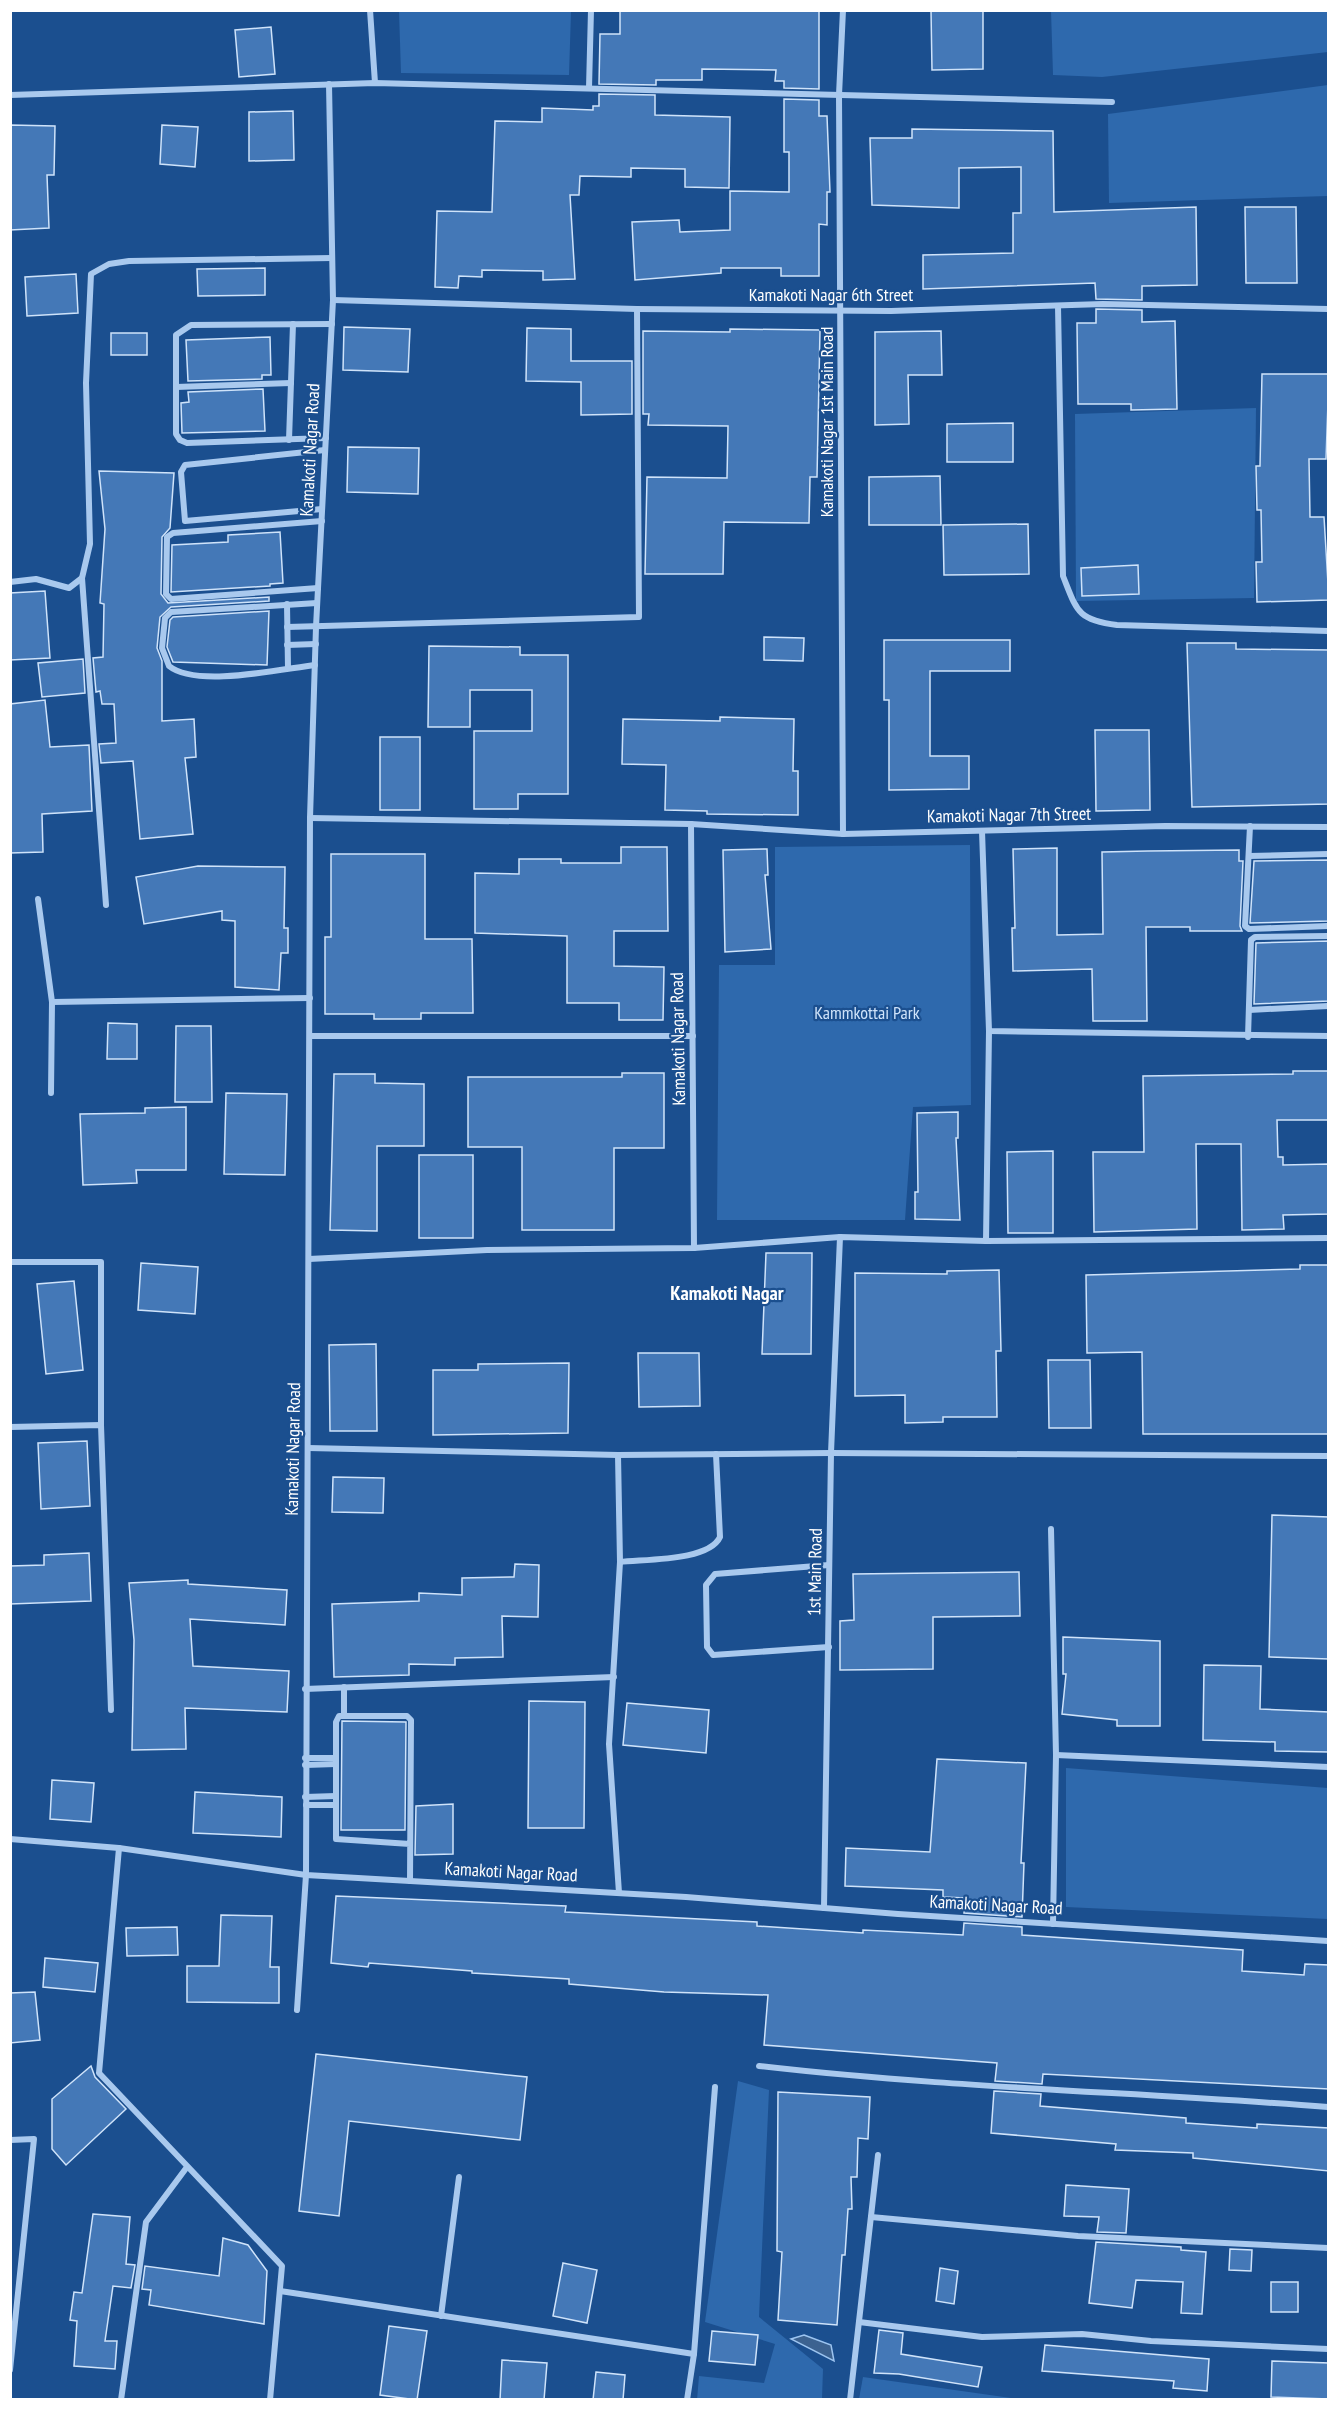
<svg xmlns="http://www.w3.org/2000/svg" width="1339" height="2410" viewBox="0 0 1339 2410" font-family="'PT Sans Narrow',sans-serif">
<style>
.green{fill:#2e69ad}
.water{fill:#3c6290;stroke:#9cc4f0;stroke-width:1.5}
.building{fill:#4478b7;stroke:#cfe3fa;stroke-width:1.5}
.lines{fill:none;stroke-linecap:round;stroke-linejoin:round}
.street{stroke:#a9c9ee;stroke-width:6}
.labels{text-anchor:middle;stroke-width:4.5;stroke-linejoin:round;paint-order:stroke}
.street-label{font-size:18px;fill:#fff;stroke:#1b4f8f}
.park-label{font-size:18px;fill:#cfe3fa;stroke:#1b4f8f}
.neighbourhood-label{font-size:20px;font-weight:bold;fill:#fff;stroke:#1b4f8f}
</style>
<rect width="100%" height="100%" fill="#1b4f8f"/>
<g class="green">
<path d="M399,11H571L569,75L401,73Z"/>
<path d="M1051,11H1328V52L1102,77L1053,75Z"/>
<path d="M1328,85V196L1109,203L1108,114Z"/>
<path d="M1256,408L1254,598L1076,601L1075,414Z"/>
<path d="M970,845L971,1105L913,1107L905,1220H717L719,965H775V847Z"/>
<path d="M1066,1768L1328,1788V1919L1066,1907Z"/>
<path d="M738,2081L769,2090L759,2317L823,2369L822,2399L697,2400L699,2376L764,2383L775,2344L705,2322Z"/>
<path d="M863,2377L1018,2399H859Z"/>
</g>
<path class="water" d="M804,2335L831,2345L834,2361L791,2339Z"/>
<g class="building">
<path d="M620,10H819V89L784,88V81H775L776,70L702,69V80H656V85L599,84L600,34H620Z"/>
<path d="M931,10H983V69L932,70Z"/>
<path d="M271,27L275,74L239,77L235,30Z"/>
<path d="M599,94L655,95V115L730,117L729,188L685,187V169L631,168V177L580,176L579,195H570L575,279L543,280V271L482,270V277L459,276L458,288L435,287L437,211L492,212L495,121L542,122V108L593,110V106H599Z"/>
<path d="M784,99L819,100V116H827L830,192H827V225L819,224V276H781V268H721V273L635,280L632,222L679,220L680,232L730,230V191L789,192V152H784Z"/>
<path d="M293,111L294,160L249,161V112Z"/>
<path d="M10,125L55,126L54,175H47L49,228L10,230Z"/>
<path d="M162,125L198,127L195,167L160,164Z"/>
<path d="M912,129L1053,131L1054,212L1196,207L1197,285L1142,286V300L1096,299L1095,283L923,289V255L1013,253V213H1021V167L959,168V208L872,205L870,138H912Z"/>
<path d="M1245,207H1296L1297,283H1246Z"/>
<path d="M265,268V295L198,296L197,269Z"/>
<path d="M76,274L78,313L27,316L25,277Z"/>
<path d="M1096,309L1142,310V322L1175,321L1177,409L1131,410V404H1078L1077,323H1096Z"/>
<path d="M344,327L410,329L408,372L343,370Z"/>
<path d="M527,328L571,329V361H632V414L581,415V382L526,381Z"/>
<path d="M730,329L820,330L817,477H810L809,523L724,522L723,574H645L647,477L727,478L728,426L648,425L649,414H643V331L730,332Z"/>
<path d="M941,331L942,375H908L909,424L875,425V332Z"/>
<rect x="111" y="333" width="36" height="22"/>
<path d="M270,337L271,375H262V379L188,381L186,340Z"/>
<path d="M1262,374H1329L1326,459H1309L1310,517H1324L1329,600L1257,602L1256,562H1262L1261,510H1257L1256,466H1260Z"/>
<path d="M263,389L265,431L182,433L181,403L189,402L188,392Z"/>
<path d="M1013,423V462H947V424Z"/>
<path d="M348,447L419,448L418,494L347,492Z"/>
<path d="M99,471L174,473L170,528L162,537L161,594L168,603L269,597V601L171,607L160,617L157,648L162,661V721L194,719L196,757L185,758L193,834L140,839L133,761L101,763L99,744L116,743L114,704H102L100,691L96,692L93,658L103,657L104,604L100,603L105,529Z"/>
<path d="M940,476L941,525H869V477Z"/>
<path d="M1028,524L1029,574L944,575L943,525Z"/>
<path d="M280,532L283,583L270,584V586L171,592L172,545L228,542V535Z"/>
<path d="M1138,565L1139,594L1082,596L1081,568Z"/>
<path d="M45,591L50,658L10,660V593Z"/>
<path d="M269,611L267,665L173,662L167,647L170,620L173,617Z"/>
<path d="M764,637L804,638L803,661L764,660Z"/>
<path d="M884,640H1010V671H930V756H969V789L889,790V700H884Z"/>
<path d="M1187,643H1236V649L1329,650V804L1192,807Z"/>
<path d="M429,646L520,647V655H568V794H518V809H474V731H532V690H470V727H428Z"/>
<path d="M83,659L85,693L42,697L38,663Z"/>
<path d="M45,700L50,747L89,745L92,811L42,814L43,852L10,853V704Z"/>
<path d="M720,717L794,719L793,771H798V815L707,814V811L665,810L666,765L622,764L623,719L720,721Z"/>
<path d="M1095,730H1149L1150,810L1096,811Z"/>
<rect x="380" y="737" width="40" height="73"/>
<path d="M621,847H667L668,931H614V966L664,967L663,1020H619V1003H567V936L475,933V873L519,874V859H561V863H621Z"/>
<path d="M1057,848V935L1103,934L1102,852L1148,851L1239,850V861H1243L1240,926L1242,931H1190V927H1146L1147,1021H1093L1092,969L1013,971L1012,928H1015L1013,849Z"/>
<path d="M767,849L768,875H765L771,949L725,952L723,850Z"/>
<path d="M331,854H425V939H472L473,1013H421V1019H374V1014H325V937H331Z"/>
<path d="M1329,860V921L1250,923L1254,861Z"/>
<path d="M198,866L285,867L284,928H288V953H281L279,990L235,987V921L222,920V911L144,924L136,877Z"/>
<path d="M1329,941V1001L1254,1004L1256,943Z"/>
<path d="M108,1023L137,1024V1059H107Z"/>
<path d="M176,1026H211L212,1102H175Z"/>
<path d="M1293,1071H1329V1120H1277L1278,1157H1283V1165L1329,1164V1214L1283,1215L1284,1229L1242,1230L1241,1144H1196L1197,1229L1094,1232L1093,1152H1144L1143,1076L1293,1074Z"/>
<path d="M622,1073H664V1148H614V1230H522V1147H468V1077H622Z"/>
<path d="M334,1074H375V1083L424,1084V1146H377V1231L330,1230Z"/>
<path d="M226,1093L287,1094L285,1175L224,1174Z"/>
<path d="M186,1107V1170H136L137,1183L83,1185L80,1114L145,1113V1108Z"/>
<path d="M958,1112V1138H956L960,1220L915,1219V1192H918L917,1113Z"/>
<path d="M1053,1151V1233H1008L1007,1152Z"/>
<rect x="419" y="1155" width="54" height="83"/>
<path d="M766,1253H812L811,1354H762Z"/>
<path d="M141,1263L198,1267L195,1314L138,1310Z"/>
<path d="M1300,1265H1329V1434H1143L1142,1352L1087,1353L1086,1275L1300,1269Z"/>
<path d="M999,1270L1001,1351H996L997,1417H943V1422L905,1423V1395L855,1396V1273L947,1274V1271Z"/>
<path d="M74,1281L83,1370L46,1374L37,1284Z"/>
<path d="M376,1344L377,1431H330L329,1345Z"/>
<path d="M638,1353H699L700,1406L639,1407Z"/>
<path d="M1048,1360H1090L1091,1428H1049Z"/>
<path d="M569,1363L568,1433L433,1435V1370H478V1364Z"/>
<path d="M87,1441L90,1506L41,1509L38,1443Z"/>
<path d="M333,1477L384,1478L383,1513L332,1512Z"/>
<path d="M1272,1515L1329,1517V1659L1269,1657Z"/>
<path d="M89,1553L91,1601L10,1604V1566L44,1565V1555Z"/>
<path d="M515,1564L539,1565L538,1617L502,1616L503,1657L455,1658V1665L409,1664V1675L334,1677L332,1604L419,1601V1593L462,1595V1578L514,1577Z"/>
<path d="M1019,1572L1020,1616L933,1617V1669L840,1670V1621L854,1620L853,1574Z"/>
<path d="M188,1580V1584L287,1590L285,1625L190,1619L193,1666L289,1671L287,1712L185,1708L186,1749L132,1750L134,1640L129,1583Z"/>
<path d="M1063,1637L1160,1641V1726H1117V1720L1062,1714L1066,1674H1063Z"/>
<path d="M1204,1665L1261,1666L1260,1709L1329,1712V1752L1275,1751V1742L1203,1740Z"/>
<path d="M529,1701L585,1702L584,1828H528Z"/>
<path d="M627,1703L709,1710L706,1753L623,1745Z"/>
<path d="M342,1721L406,1722L405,1830H341Z"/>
<path d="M937,1759L1026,1763L1021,1863H1024L1022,1917L964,1913L965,1898L943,1897V1890L845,1886L846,1848L930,1852Z"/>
<path d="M52,1780L94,1783L91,1822L50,1819Z"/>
<path d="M195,1792L282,1797L281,1837L193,1833Z"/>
<path d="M453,1804V1854L415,1855L416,1806Z"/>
<path d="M336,1896L566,1906L565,1912L757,1922V1926L863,1933V1930L963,1935L964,1923L1022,1927V1935L1243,1950L1242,1971L1304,1975L1305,1964L1329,1965V2089L1043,2074L1042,2084L995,2081L997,2063L764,2045L768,1995L664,1992L569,1984V1979L472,1973V1971L369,1963L368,1967L331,1963Z"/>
<path d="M221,1915L272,1916L270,1967H279V2003L187,2002V1966H219Z"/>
<path d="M177,1927L178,1955L127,1956L126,1928Z"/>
<path d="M45,1958L98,1963L95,1992L43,1987Z"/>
<path d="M35,1992L40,2040L10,2043V1993Z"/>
<path d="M316,2054L527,2077L520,2140L349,2121L339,2216L299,2211Z"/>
<path d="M91,2066L95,2077L126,2109L66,2165L52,2149V2099Z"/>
<path d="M994,2091L1041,2094L1040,2106L1186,2118V2123L1257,2128V2124L1329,2128V2171L1193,2158V2153L1115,2150L1116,2144L991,2133Z"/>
<path d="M778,2092L870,2097L868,2139L858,2138L857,2177H851L852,2209H848L845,2255H842L837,2325L778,2320L782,2252L777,2251Z"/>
<path d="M1066,2185L1129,2189L1126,2233L1097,2232L1099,2217L1064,2216Z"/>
<path d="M93,2214L130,2217L126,2264L135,2265L131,2288L113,2286L105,2341H117L115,2369L74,2366L77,2321L70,2320L74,2292L82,2293Z"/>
<path d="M223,2238L248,2245L267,2271L264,2324L149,2305L151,2290L142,2289L145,2266L219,2276Z"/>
<path d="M1096,2242L1181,2247V2250L1206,2252L1202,2314L1181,2313L1183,2282L1136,2280L1132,2308L1089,2303Z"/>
<path d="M1230,2249L1252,2250L1251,2271L1229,2270Z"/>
<path d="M563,2263L597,2270L587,2323L553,2316Z"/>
<path d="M940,2268L958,2271L954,2304L936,2301Z"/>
<rect x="1271" y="2282" width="27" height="30"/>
<path d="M389,2326L427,2331L417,2400L380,2395Z"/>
<path d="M879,2330L903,2333L901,2354L982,2367L978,2387L899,2374L874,2373Z"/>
<path d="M712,2331L758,2335L755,2365L709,2361Z"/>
<path d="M1045,2345L1209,2359L1207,2391L1173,2388L1174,2381L1042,2371Z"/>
<path d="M502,2360L547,2363L544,2400H500Z"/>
<path d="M1272,2361L1329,2363V2399L1271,2397Z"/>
<path d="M596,2372L625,2375L623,2400H593Z"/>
</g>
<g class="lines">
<g class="street">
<path d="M370,10L375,83"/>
<path d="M843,10L839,95L843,834"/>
<path d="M589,88L591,10"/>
<path d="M10,95L375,83L1112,102"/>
<path d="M333,300L637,309L891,311L1103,304L1328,309"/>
<path d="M1058,306L1063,576C1077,611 1077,620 1117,625L1328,631"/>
<path d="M176,387L291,383"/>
<path d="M326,438L187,443L180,440L176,434V335L191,325L332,324"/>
<path d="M289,440L293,324"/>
<path d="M322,509L185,521L181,472L185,465L325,450"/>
<path d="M82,578L106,905"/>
<path d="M10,582L36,579L69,588L82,578L90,544L86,383L91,274L109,264L129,261L332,258"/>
<path d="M318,588L171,599L166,594L167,537L173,533L322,521"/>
<path d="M287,604L288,668"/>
<path d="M287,627L639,617L637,309"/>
<path d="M287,645L316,644"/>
<path d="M315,665C281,669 196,688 169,666L162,648L165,618L171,612L317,603"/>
<path d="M691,824L843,834L1165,826L1328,827"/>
<path d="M1250,826L1245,926L1249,929L1328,926"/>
<path d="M982,831L989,1031L1328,1036"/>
<path d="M1249,856L1328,854"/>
<path d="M38,899L52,1002L51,1093"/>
<path d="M52,1002L310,998"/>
<path d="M1249,1010L1328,1006"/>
<path d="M310,1036H693"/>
<path d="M1248,1037L1251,940L1255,937L1328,936"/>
<path d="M986,1241L1328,1238"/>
<path d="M694,1248L840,1237L986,1241L989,1031"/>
<path d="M309,1259L487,1250L694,1248L691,824L310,818"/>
<path d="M10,1262H101V1425"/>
<path d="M10,1427L101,1425L111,1710"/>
<path d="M308,1448L618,1455L831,1453L1328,1456"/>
<path d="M618,1455L620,1562L609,1744L619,1893"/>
<path d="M1051,1529L1056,1755L1053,1924"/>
<path d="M620,1562C646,1559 709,1561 720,1537L716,1454"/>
<path d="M829,1647L713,1655L707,1647L706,1585L715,1574L829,1565"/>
<path d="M344,1687V1716"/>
<path d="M305,1689L614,1677"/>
<path d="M1056,1755L1328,1767"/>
<path d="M305,1758H336"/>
<path d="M305,1765L336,1764"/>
<path d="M305,1797L336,1796"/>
<path d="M306,1805H335"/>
<path d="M10,1839L119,1848L306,1875L686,1897L898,1914L1328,1941"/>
<path d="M119,1848L99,2073L282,2266L270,2400"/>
<path d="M410,1881L411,1720L407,1716H339L336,1722V1839L410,1844"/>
<path d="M824,1908L831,1453L840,1237"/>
<path d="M297,2010L306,1875L310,818L316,627L333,300L329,84"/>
<path d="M759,2066C948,2088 1139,2092 1328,2107"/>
<path d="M10,2140L34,2139L10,2370"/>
<path d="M871,2217L1078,2236L1328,2248"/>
<path d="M280,2291L694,2354"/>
<path d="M441,2316L459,2177"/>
<path d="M859,2322L982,2337L1082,2334L1151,2341L1328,2349"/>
<path d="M121,2400L146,2222L187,2167"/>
<path d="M687,2400L694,2354L715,2087"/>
<path d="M850,2400L878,2155"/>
</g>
</g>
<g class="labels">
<g class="street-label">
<text x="831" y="301">Kamakoti Nagar 6th Street</text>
<text transform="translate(827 422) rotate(-90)" y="6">Kamakoti Nagar 1st Main Road</text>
<text transform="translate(310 450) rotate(-87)" y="6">Kamakoti Nagar Road</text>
<text transform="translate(1009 815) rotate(-1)" y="6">Kamakoti Nagar 7th Street</text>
<text transform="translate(678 1039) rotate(-91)" y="6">Kamakoti Nagar Road</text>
<text transform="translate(293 1449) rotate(-89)" y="6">Kamakoti Nagar Road</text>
<text transform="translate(815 1572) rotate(-89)" y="6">1st Main Road</text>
<text transform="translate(511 1872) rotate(3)" y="6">Kamakoti Nagar Road</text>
<text transform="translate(996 1905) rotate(3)" y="6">Kamakoti Nagar Road</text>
</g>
<g class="park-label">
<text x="867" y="1019">Kammkottai Park</text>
</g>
<g class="neighbourhood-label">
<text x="727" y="1300">Kamakoti Nagar</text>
</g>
</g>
<rect width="1339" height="2410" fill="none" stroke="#ffffff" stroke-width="24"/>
</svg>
